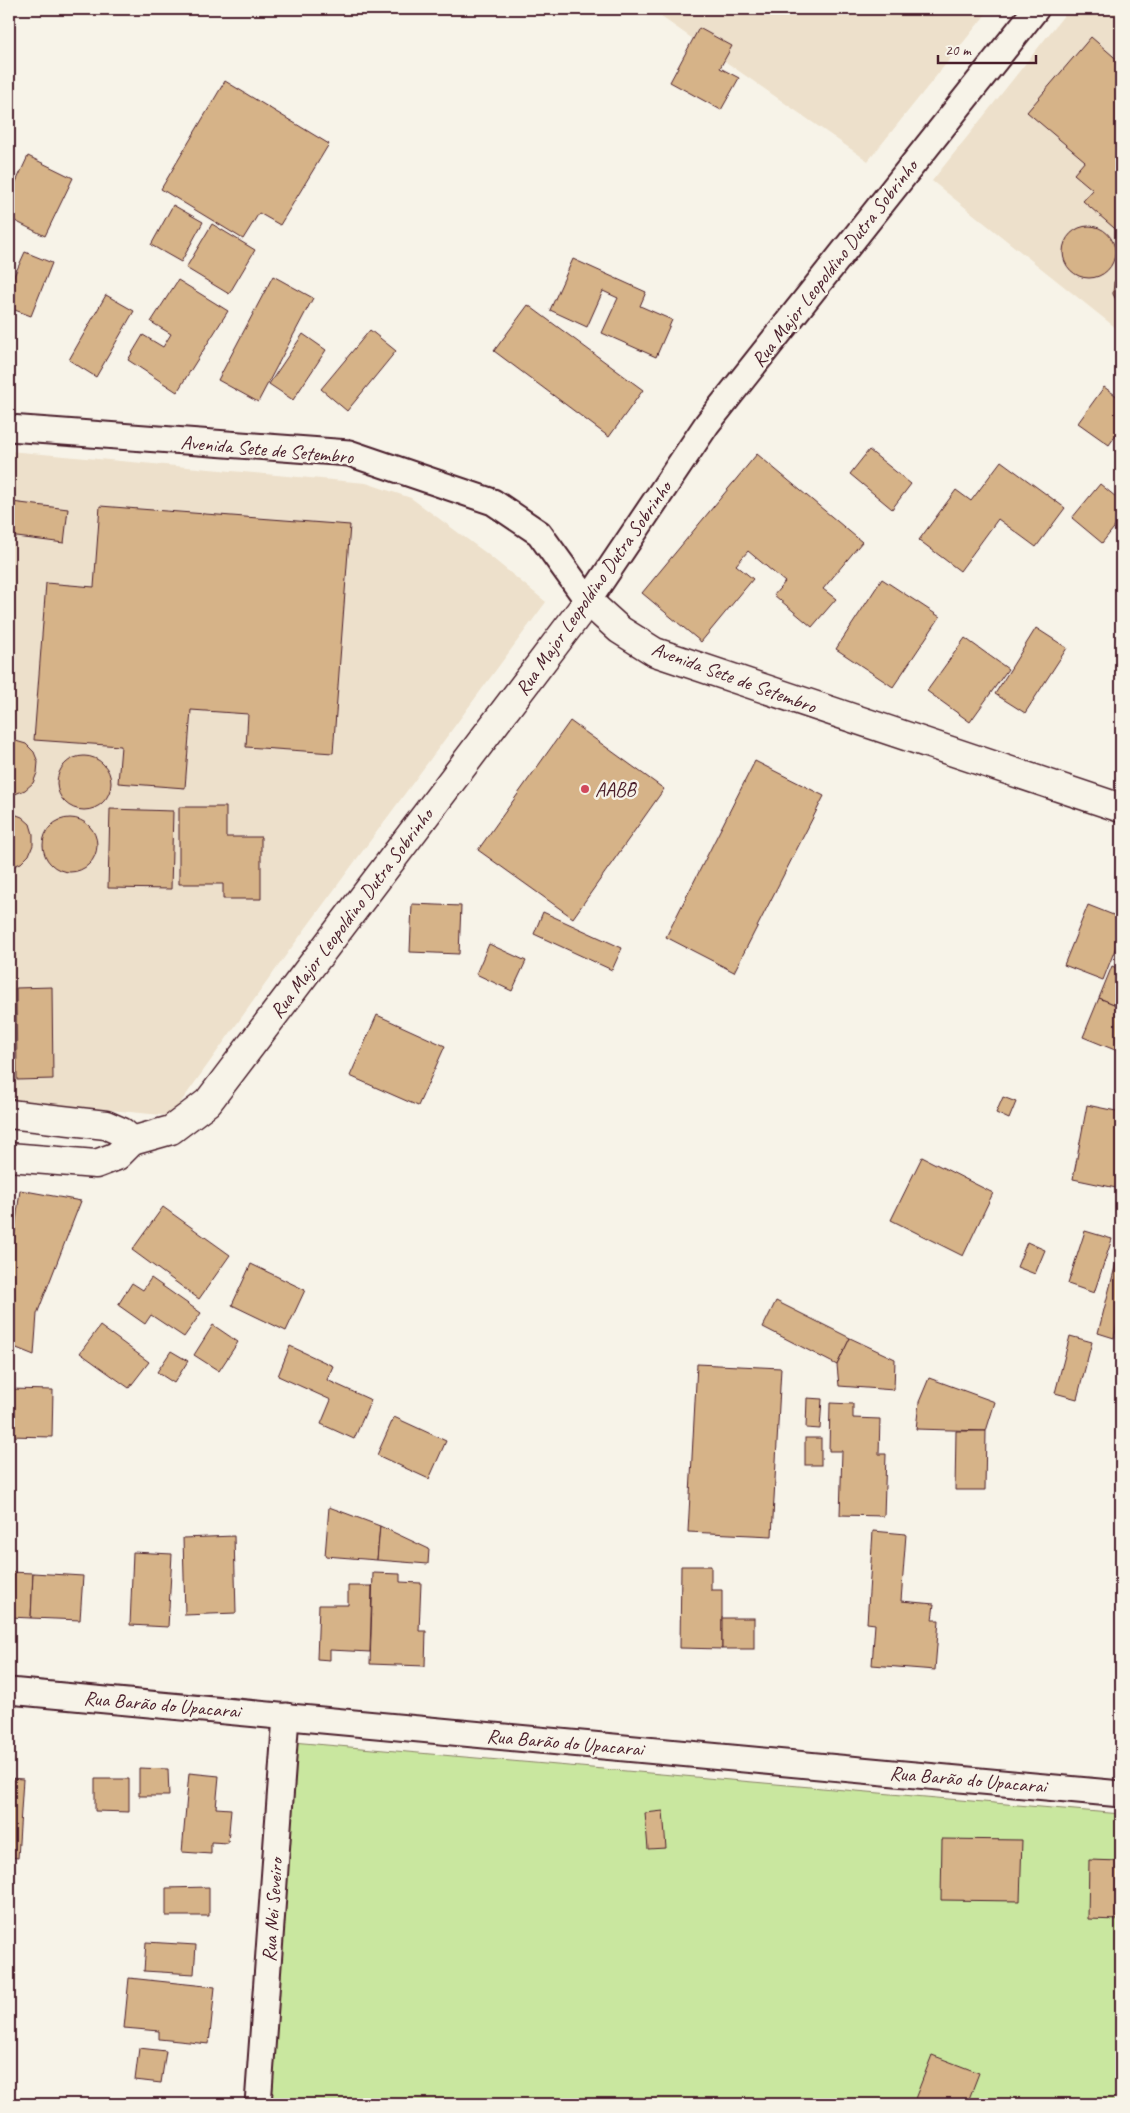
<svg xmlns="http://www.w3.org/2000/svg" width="1130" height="2113" viewBox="0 0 1130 2113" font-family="Caveat,sans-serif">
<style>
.built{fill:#ede0cb}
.green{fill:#c9e79f;stroke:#8a8365}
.building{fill:#d6b388;stroke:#4a1f2b}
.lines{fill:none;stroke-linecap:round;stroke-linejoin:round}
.street-casing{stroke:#4a1f2b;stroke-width:29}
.secondary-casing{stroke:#4a1f2b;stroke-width:31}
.street{stroke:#f7f3e8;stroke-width:25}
.secondary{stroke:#f7f3e8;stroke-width:28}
.poi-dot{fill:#d1495b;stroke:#f7f3e8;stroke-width:2}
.labels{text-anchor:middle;stroke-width:5;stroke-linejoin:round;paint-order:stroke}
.street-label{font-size:20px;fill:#4a1f2b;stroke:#f7f3e8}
.poi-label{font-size:20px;fill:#4a1f2b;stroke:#f7f3e8;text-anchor:start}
</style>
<rect width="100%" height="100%" fill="#f7f3e8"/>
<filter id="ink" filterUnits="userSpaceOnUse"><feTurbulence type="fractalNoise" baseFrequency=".02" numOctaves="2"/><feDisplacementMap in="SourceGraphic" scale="10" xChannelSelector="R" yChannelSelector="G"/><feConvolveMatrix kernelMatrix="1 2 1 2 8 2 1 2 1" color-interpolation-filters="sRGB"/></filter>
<g filter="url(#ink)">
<g class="built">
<path d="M650,9H990L868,161Z"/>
<path d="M1069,9H1121V332L932,181Z"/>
<path d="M9,451L366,483L411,498L486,553L546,602L289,951L171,1116L9,1100Z"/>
</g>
<path class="green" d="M292,1742L1121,1814V2104H272Z"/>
<g class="building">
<path d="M905,9H916L914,13Z"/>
<path d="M699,28L732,46L720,68L739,78L721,110L670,82Z"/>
<path d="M1091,37L1121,63V234L1083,201L1093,190L1074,174L1085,161L1027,112Z"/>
<path d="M225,81L329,144L280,225L259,213L243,239L161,189Z"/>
<path d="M28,156L73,178L45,236L9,218V197Z"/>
<path d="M173,205L203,222L181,262L151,245Z"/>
<path d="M212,224L255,250L229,294L186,268Z"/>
<circle cx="1089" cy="252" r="26"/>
<path d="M25,252L52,263L31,316L12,309L9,317V287Z"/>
<path d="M573,259L646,292L640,306L672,320L656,357L602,333L618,298L603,291L587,327L550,310Z"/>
<path d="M1121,272V309L1113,294L1114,282Z"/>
<path d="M273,276L313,298L258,402L218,380Z"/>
<path d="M178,280L228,311L177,392L128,360L143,335L163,347L171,334L151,322Z"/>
<path d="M106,295L134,311L96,377L69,360Z"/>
<path d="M528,305L643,390L609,437L494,351Z"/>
<path d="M370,330L396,351L347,411L321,389Z"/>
<path d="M303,334L326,350L293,400L269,384Z"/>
<path d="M1104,387L1121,399V428L1109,445L1078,423Z"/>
<path d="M869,450L911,484L892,509L850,474Z"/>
<path d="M757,454L862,542L823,589L836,599L812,627L774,595L785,582L748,551L736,565L753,579L701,642L642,593Z"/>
<path d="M1001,461L1065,508L1036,547L998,519L960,571L919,540L956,490L971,501Z"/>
<path d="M1100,484L1121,501V519L1102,543L1072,518Z"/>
<path d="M12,502L68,509L64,543L9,536Z"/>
<path d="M100,506L350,525L333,753L246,747L248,714L191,710L185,788L118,783L121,746L34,740L46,583L94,587Z"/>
<path d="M882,579L940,617L893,687L836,649Z"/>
<path d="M1036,628L1067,648L1025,713L995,694Z"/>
<path d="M965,638L1008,669L970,722L927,691Z"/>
<path d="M570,721L664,789L573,918L478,850Z"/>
<path d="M9,739L26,744L34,752L38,762L37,773L33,783L25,790L15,794H9Z"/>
<circle cx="84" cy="783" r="27"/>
<path d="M755,761L824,796L734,972L666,937Z"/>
<path d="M179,807H226V837H261V899H223V884H179Z"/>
<path d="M110,809L173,811L171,889L108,888Z"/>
<path d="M9,812L22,817L30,824L33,834V845L29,855L21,863L11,867H9Z"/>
<circle cx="70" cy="845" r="27"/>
<path d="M412,904L461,906L459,954L410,952Z"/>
<path d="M1088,905L1121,918V934L1103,980L1064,965Z"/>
<path d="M543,912L622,948L612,970L534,934Z"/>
<path d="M489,944L526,961L512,991L476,974Z"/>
<path d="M1112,966L1121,970V1007L1099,998Z"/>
<path d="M52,987L53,1079L17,1080L16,988Z"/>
<path d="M1099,998L1121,1007V1036L1115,1050L1083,1037Z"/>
<path d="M377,1015L445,1046L418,1106L350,1076Z"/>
<path d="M1003,1097L1016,1102L1009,1119L996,1113Z"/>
<path d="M1087,1105L1121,1112V1189L1073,1179Z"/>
<path d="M922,1157L993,1193L963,1256L891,1220Z"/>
<path d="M20,1190L81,1201L37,1314L34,1355L9,1345V1277Z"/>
<path d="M163,1207L230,1255L199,1299L132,1250Z"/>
<path d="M1121,1207V1229L1117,1228Z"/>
<path d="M1085,1231L1112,1239L1094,1293L1068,1284Z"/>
<path d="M1027,1242L1045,1250L1035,1274L1017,1267Z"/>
<path d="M1116,1263L1121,1265V1308L1114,1338L1098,1333Z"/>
<path d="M251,1264L305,1290L286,1331L232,1305Z"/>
<path d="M151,1278L201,1313L184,1337L151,1315L145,1324L118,1305L132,1283L143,1290Z"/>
<path d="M776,1301L850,1338L837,1365L763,1327Z"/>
<path d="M213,1325L238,1342L219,1371L194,1355Z"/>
<path d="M100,1326L149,1362L129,1388L80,1353Z"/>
<path d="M1070,1336L1092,1342L1077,1399L1055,1393Z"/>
<path d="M850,1338L895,1359L894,1390L839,1386L837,1365Z"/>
<path d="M290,1346L333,1366L327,1380L371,1400L354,1439L321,1424L331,1400L278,1376Z"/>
<path d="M171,1351L188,1361L174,1383L157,1372Z"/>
<path d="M697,1364L781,1368L772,1536L688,1532Z"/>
<path d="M929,1378L995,1402L986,1431L916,1429L919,1402Z"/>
<path d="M9,1389L53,1390L52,1437L9,1436Z"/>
<path d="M807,1398L822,1399L820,1429L806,1428Z"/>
<path d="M830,1403L853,1404V1418L880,1419L879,1454H886L884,1516L840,1515L842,1451H829Z"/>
<path d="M394,1417L446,1441L429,1479L377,1455Z"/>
<path d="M956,1431H986L985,1490H955Z"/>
<rect x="805" y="1438" width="16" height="27"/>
<path d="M329,1507L380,1526L377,1560L325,1556Z"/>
<path d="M380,1526L429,1549L428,1564L377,1560Z"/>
<path d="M873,1531L906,1534L901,1601L934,1604L932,1620H939L935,1670L872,1665L875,1624L867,1623Z"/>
<path d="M234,1536L236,1613L185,1615L183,1538Z"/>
<path d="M133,1552L172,1554L168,1627L130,1625Z"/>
<path d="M681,1566H711V1590H722V1649L680,1648Z"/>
<path d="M9,1572L33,1573L31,1618L9,1617Z"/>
<path d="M33,1573L83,1576L80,1620L31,1618Z"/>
<path d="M373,1573L400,1574V1582L421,1583L419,1631H426L425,1666L370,1664Z"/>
<path d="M348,1586H372L370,1652L330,1650V1660L317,1659L319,1605H348Z"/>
<rect x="722" y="1618" width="32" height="31"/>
<path d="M139,1768L168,1769L169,1796H139Z"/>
<path d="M189,1773L219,1776L216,1808L231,1809L228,1843L211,1842V1854L182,1852Z"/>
<path d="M9,1778L23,1779L18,1858L9,1857Z"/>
<path d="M95,1779H129V1812L95,1811Z"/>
<path d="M663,1811L666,1848L648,1849L645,1813Z"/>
<path d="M942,1839L1022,1840L1020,1901L941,1900Z"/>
<path d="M1089,1860L1121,1861L1119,1920L1088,1919Z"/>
<path d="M209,1887V1916H166V1888Z"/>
<path d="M146,1942L196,1945L194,1974L144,1971Z"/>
<path d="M129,1978L215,1987L209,2044L159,2039V2031L124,2028Z"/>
<path d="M139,2048L166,2051L161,2083L135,2080Z"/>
<path d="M932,2055L979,2073L967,2104H913Z"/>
</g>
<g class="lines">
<defs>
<g id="street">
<path d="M9,428L349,453L493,502L539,533L588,601L707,424L1036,9"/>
<path d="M9,1691L1121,1794"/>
<path d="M258,2104L286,1716"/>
</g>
<g id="secondary">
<path d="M9,1114L106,1125L122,1132L132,1141"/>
<path d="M132,1141L171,1130L208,1102L588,601L620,630L655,652L1121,808"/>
<path d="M9,1157L96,1164L117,1156L132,1141"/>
</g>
</defs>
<use href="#street" class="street-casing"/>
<use href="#secondary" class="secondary-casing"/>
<use href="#street" class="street"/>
<use href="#secondary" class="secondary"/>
</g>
</g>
<circle class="poi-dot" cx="585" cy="789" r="5"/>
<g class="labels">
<g class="street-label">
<text transform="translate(834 263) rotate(-52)" y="7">Rua Major Leopoldino Dutra Sobrinho</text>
<text transform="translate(267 449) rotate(5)" y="7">Avenida Sete de Setembro</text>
<text transform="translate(593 588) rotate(-55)" y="7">Rua Major Leopoldino Dutra Sobrinho</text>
<text transform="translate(734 677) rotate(20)" y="7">Avenida Sete de Setembro</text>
<text transform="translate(351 913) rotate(-53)" y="7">Rua Major Leopoldino Dutra Sobrinho</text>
<text transform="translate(162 1704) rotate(5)" y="7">Rua Barão do Upacarai</text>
<text transform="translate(565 1742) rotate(5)" y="7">Rua Barão do Upacarai</text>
<text transform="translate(968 1779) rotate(5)" y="7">Rua Barão do Upacarai</text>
<text transform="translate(272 1910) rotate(-86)" y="7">Rua Nei Seveiro</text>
</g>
<g class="poi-label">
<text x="595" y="796">AABB</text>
</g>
</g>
<rect width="1130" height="2113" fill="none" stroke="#f7f3e8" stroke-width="30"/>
<rect x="15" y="15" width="1100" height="2083" fill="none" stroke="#4a1f2b" stroke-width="2" filter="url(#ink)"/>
<path d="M938 55v8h98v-8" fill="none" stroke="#4a1f2b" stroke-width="2.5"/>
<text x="945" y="55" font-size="15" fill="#4a1f2b" stroke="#f7f3e8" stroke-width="4" paint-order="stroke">20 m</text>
</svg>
